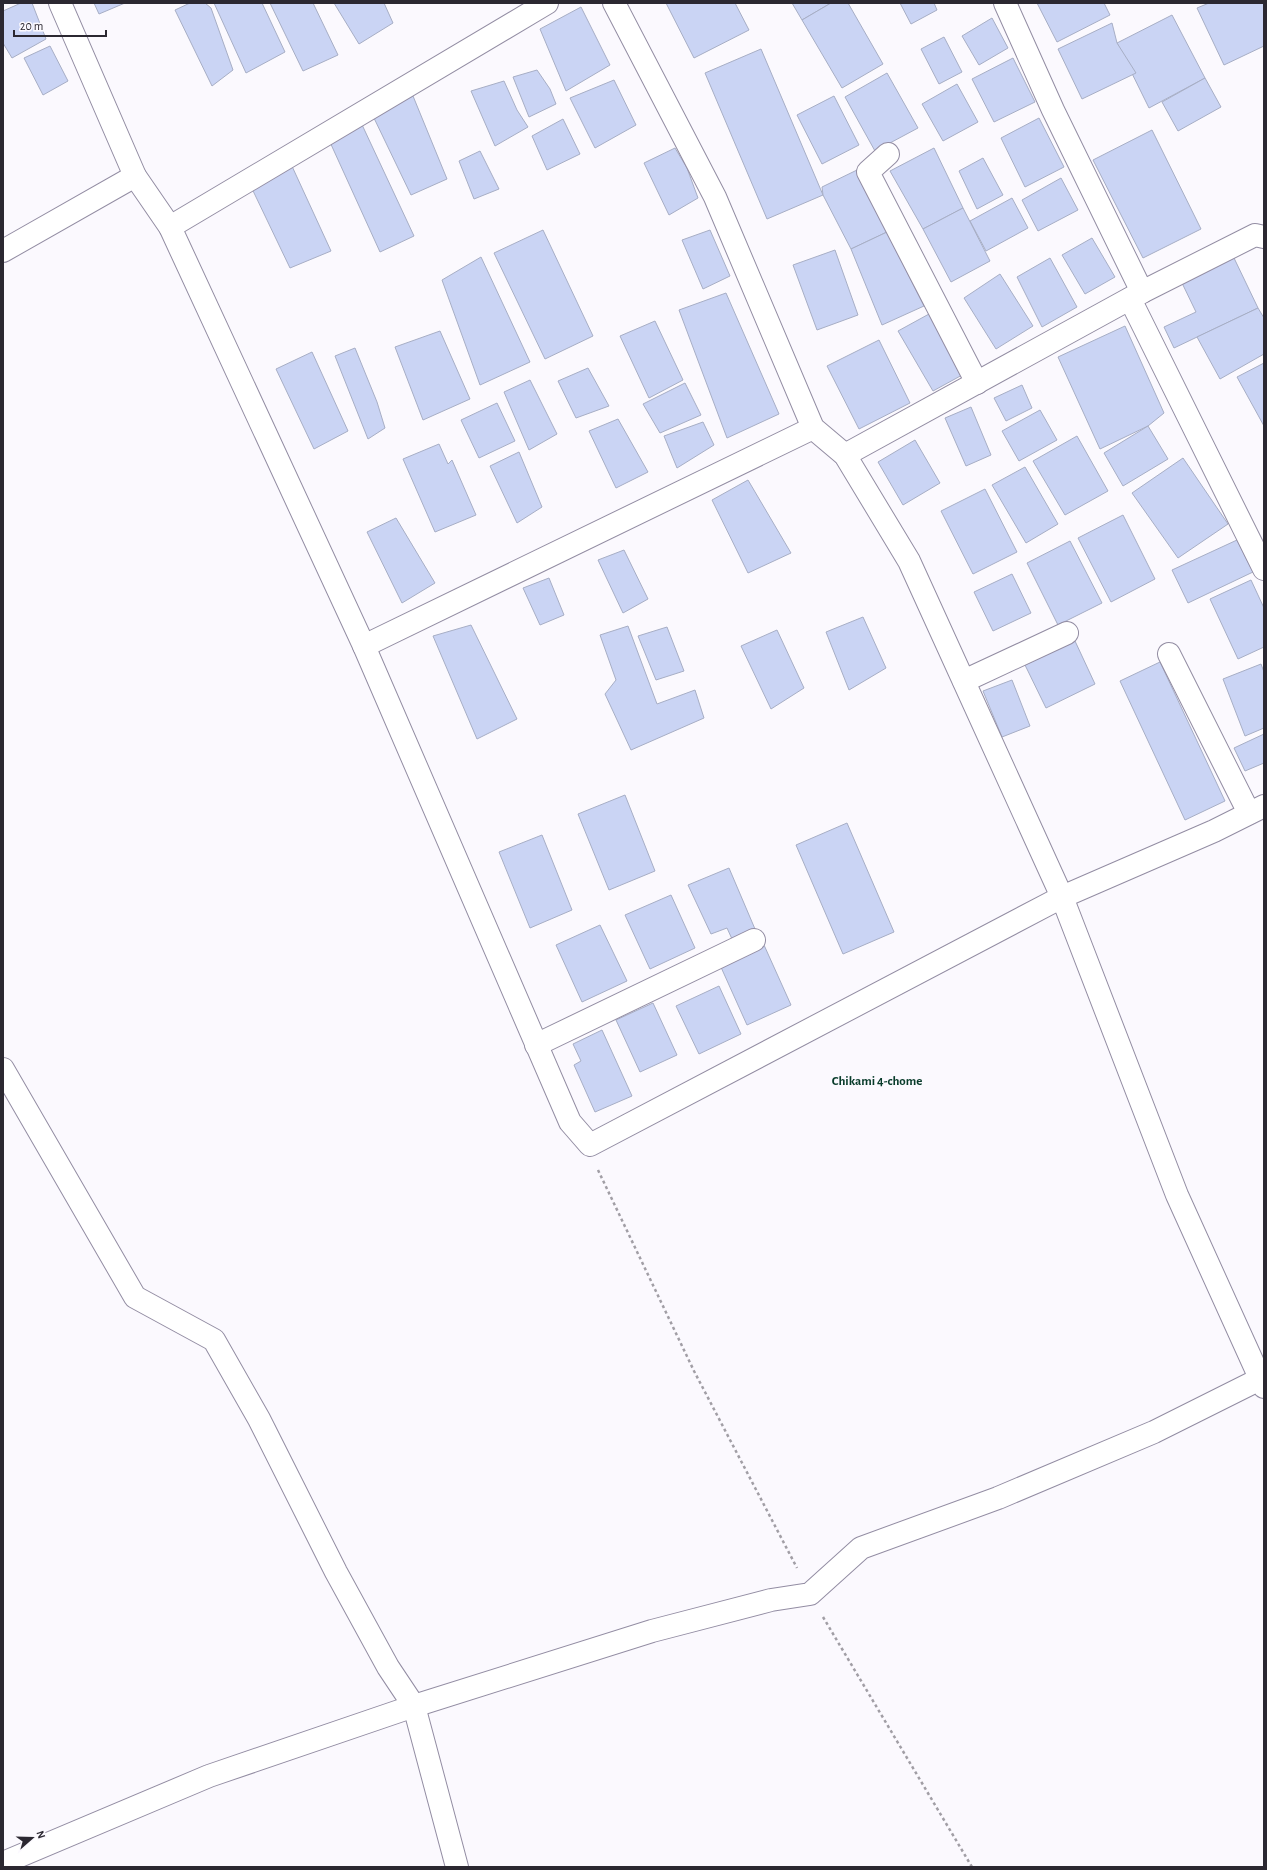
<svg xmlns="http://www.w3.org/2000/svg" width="1267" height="1870" viewBox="0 0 1267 1870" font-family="'Alegreya Sans',sans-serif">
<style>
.building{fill:#cad4f4;stroke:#a7aec5}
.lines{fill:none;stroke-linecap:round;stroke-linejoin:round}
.minor-casing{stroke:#938da3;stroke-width:24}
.path{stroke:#a19ea5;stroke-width:2.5;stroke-dasharray:3 3;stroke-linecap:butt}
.minor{stroke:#fff;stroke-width:22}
.labels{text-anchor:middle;stroke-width:3.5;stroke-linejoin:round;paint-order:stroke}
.neighbourhood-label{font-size:13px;font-weight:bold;fill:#083b2a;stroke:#fbf9fe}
</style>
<rect width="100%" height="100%" fill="#fbf9fe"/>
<g class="building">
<path d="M21,3H32L46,39L12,58L3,43V11Z"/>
<path d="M94,3H125L99,14Z"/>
<path d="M190,3H205L211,8L233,70L212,86L175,10Z"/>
<path d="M214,3H262L285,52L246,73Z"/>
<path d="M270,3H313L338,55L303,71Z"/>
<path d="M334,3H384L393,23L359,44Z"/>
<path d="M666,3H735L749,30L694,58Z"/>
<path d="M792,3H831L802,20Z"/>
<path d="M831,3H848L883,64L842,88L802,20Z"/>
<path d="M900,3H934L937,10L911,24Z"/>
<path d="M1037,3H1104L1110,15L1057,42Z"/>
<path d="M1209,3H1264V46L1224,65L1197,8Z"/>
<path d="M581,7L610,65L566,91L540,29Z"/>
<path d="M1172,15L1205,78L1149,108L1117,43Z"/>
<path d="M992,18L1008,48L979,65L962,36Z"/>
<path d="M1112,23L1117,43L1136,73L1082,99L1058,49Z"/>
<path d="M944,37L962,72L939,84L921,49Z"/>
<path d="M50,46L68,81L43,95L24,58Z"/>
<path d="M761,49L823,195L767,219L705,73Z"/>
<path d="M1013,58L1035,102L994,122L972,79Z"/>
<path d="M537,70L550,89L556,104L529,117L513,77Z"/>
<path d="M887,73L918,128L875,151L845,97Z"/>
<path d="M1205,78L1221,107L1178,131L1162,102Z"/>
<path d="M614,80L636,125L595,148L570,98Z"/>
<path d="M504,81L517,110L528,127L495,146L471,91Z"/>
<path d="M957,84L978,122L943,141L922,104Z"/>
<path d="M413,96L447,179L411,195L373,116Z"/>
<path d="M834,96L859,145L822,164L797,115Z"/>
<path d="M357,114L414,236L380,252L324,129Z"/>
<path d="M1039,118L1064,167L1025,187L1001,138Z"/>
<path d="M563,119L580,154L547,170L532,136Z"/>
<path d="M1152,130L1201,229L1143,258L1093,160Z"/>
<path d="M675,148L687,168L698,198L669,215L644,163Z"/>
<path d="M934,148L963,208L923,229L890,171Z"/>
<path d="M285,151L331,251L290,268L244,172Z"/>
<path d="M480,151L499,189L474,199L459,161Z"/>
<path d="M983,158L1003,195L977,209L959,171Z"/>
<path d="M857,170L887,232L851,249L823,195L822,187Z"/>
<path d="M1061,178L1078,210L1038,231L1022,200Z"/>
<path d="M1012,198L1028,228L986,251L970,221Z"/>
<path d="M963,208L990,261L951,282L923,229Z"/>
<path d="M543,230L593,336L545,359L494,253Z"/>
<path d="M710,230L730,276L703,289L682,240Z"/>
<path d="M887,232L924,306L882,325L851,249Z"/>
<path d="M1092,238L1115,277L1085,294L1062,255Z"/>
<path d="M835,250L858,315L817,330L793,265Z"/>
<path d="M481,257L530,362L480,385L442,280Z"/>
<path d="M1050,258L1077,307L1042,327L1017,277Z"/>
<path d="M1234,258L1258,308L1174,348L1164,327L1196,312L1182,283Z"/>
<path d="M1000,274L1033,326L996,349L964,298Z"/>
<path d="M726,293L779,414L727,438L679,310Z"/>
<path d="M1258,308L1264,318V354L1220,379L1197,337Z"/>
<path d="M929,314L964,374L933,391L898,331Z"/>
<path d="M655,321L683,380L649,398L620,336Z"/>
<path d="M1125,326L1164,413L1148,426L1100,449L1058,357Z"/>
<path d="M440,331L470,399L423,420L395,347Z"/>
<path d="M879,340L910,403L859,429L827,366Z"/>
<path d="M355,348L377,402L385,428L368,439L335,356Z"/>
<path d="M312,352L348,431L314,449L276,369Z"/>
<path d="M1264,363V426L1237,377Z"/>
<path d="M588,368L609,406L576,418L558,381Z"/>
<path d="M530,380L557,434L529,450L504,392Z"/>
<path d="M685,383L701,415L660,433L643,404Z"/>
<path d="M1022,385L1032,408L1006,421L994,398Z"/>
<path d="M497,403L515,441L479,458L461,420Z"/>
<path d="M971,407L991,455L966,466L945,418Z"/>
<path d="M1040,410L1057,440L1019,461L1002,431Z"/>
<path d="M618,419L648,472L616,488L589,431Z"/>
<path d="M703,422L714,445L677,468L664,436Z"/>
<path d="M1148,426L1168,459L1123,486L1104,453Z"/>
<path d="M1077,436L1108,491L1065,515L1033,461Z"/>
<path d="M915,440L940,483L903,505L878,462Z"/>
<path d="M439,444L448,464L452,460L476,515L435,532L403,459Z"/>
<path d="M519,452L542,507L517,523L490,466Z"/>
<path d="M1183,458L1228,524L1178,558L1132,493Z"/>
<path d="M1025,467L1058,524L1026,543L992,485Z"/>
<path d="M748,480L791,553L748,573L712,500Z"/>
<path d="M985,489L1017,552L973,574L941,511Z"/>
<path d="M1123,515L1155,579L1111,602L1078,538Z"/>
<path d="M396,518L435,583L402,603L367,532Z"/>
<path d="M1237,540L1253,572L1188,603L1172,570Z"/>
<path d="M1070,541L1102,603L1058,625L1027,563Z"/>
<path d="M624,550L648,599L623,613L598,560Z"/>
<path d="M1012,574L1031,613L993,631L974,592Z"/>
<path d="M549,578L564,615L540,625L523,588Z"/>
<path d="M1251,580L1264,608V647L1238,659L1210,599Z"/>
<path d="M863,617L886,668L849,690L826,632Z"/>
<path d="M471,625L517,719L477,739L433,636Z"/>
<path d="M628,626L657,704L695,690L704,718L631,750L605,694L616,680L600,635Z"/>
<path d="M667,627L684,671L656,680L638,636Z"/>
<path d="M777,630L804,688L771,709L741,646Z"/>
<path d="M1075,641L1095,684L1046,708L1025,665Z"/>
<path d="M1160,662L1225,801L1185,820L1120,681Z"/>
<path d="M1261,664L1264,672V728L1245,736L1223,679Z"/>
<path d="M1012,680L1030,726L1002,737L983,691Z"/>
<path d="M1264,734V763L1245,771L1234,748Z"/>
<path d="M625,795L655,871L609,890L578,814Z"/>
<path d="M847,823L894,932L843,954L796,845Z"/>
<path d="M542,835L572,910L530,928L499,852Z"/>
<path d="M729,868L755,929L732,939L727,928L711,934L688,885Z"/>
<path d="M671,895L695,948L650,969L625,915Z"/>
<path d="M600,925L627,981L582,1002L556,945Z"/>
<path d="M764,945L791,1005L747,1025L720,965Z"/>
<path d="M719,986L741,1034L699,1054L676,1006Z"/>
<path d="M653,1003L677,1055L640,1072L616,1020Z"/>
<path d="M602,1030L632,1096L595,1112L574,1065L581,1061L573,1044Z"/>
</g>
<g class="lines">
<defs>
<g id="minor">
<path d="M60,3L135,176L170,227L364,646L570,1122L590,1145L1062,897L1214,831L1264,806"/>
<path d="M614,3L715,197L813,428L845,455L909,561L1062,897L1177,1195L1264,1387"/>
<path d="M1005,3L1053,110L1142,292"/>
<path d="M888,154L868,172L977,383"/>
<path d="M170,227L547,3"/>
<path d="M3,251L135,176"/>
<path d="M1130,299L1264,569"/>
<path d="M845,455L1142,292L1255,235L1264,237"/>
<path d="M364,646L813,428"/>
<path d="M1169,654L1249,813"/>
<path d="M964,681L1067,633"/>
<path d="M536,1045L754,940"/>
<path d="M3,1069L135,1297L214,1340L259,1419L336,1572L388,1667L414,1706L457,1867"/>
<path d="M3,1863L209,1776L414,1706L652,1631L771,1600L810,1594L861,1548L998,1498L1154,1432L1264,1377"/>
</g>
</defs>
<use href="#minor" class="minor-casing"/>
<g class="path">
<path d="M598,1170L694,1371L797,1568"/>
<path d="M823,1617L972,1867"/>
</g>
<use href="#minor" class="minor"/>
</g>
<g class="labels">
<g class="neighbourhood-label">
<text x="877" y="1085">Chikami 4-chome</text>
</g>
</g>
<rect width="1267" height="1870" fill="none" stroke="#2b2831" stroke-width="8"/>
<g transform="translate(32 1838) rotate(70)" stroke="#fbf9fe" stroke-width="3" paint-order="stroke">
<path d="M0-3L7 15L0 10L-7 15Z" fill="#2b2831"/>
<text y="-6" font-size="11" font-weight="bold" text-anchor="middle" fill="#2b2831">N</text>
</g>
<path d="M14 30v6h92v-6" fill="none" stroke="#2b2831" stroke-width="2"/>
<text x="20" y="30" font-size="12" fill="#2b2831" stroke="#fbf9fe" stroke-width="3" paint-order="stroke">20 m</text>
</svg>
